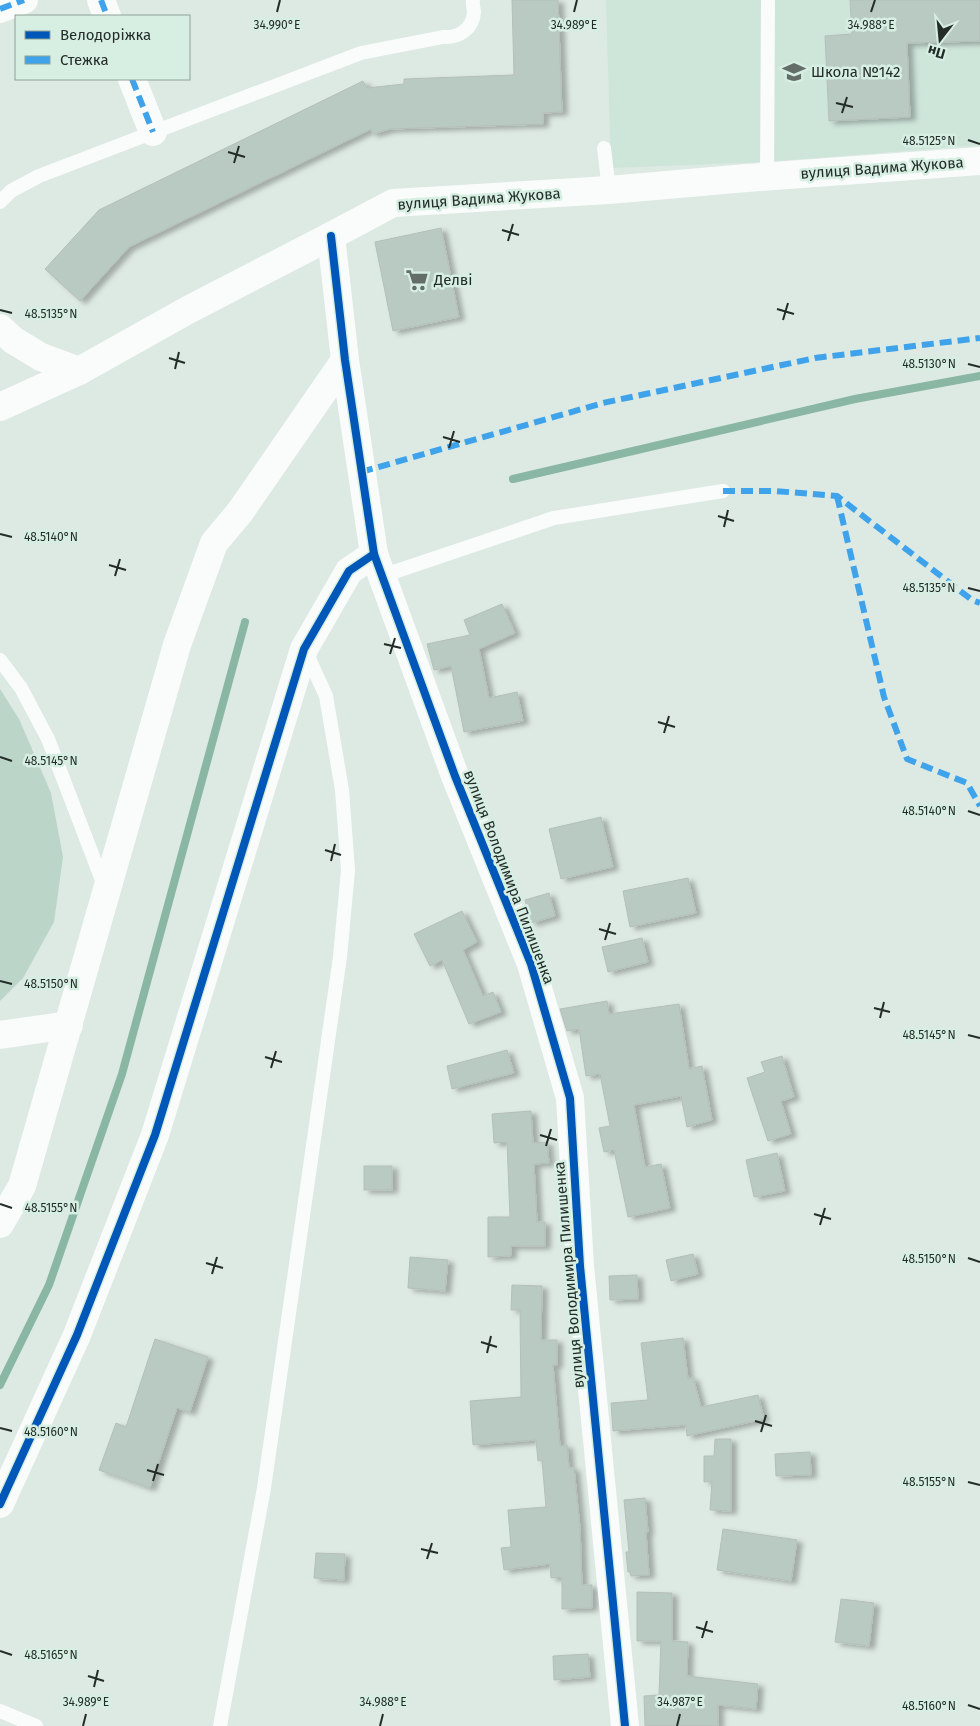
<svg xmlns="http://www.w3.org/2000/svg" width="980" height="1726" viewBox="0 0 980 1726" font-family="'Fira Sans',sans-serif">
<style>
.built{fill:#cee5da}
.green{fill:#bcd5c9}
.lines{fill:none;stroke-linecap:round;stroke-linejoin:round}
.stream{stroke:#89b7a3;stroke-width:8}
.building{fill:#b9cac2;stroke:#b4bfba;filter:url(#shadow)}
.service{stroke:#fafcfb;stroke-width:14}
.minor{stroke:#fafcfb;stroke-width:28}
.quiet{stroke:#3ea3eb;stroke-width:6;stroke-dasharray:12 6;stroke-linecap:butt}
.cycleway-casing{stroke:#d7efe3;stroke-width:11}
.cycleway{stroke:#0057b8;stroke-width:8}
.ticks{fill:none;stroke:#232c27;stroke-width:2}
.labels{text-anchor:middle;stroke-width:5;stroke-linejoin:round;paint-order:stroke}
.poi-label{font-size:15px;fill:#232c27;stroke:#d7efe3;text-anchor:start}
.street-label{font-size:15px;fill:#232c27;stroke:#d7efe3}
.ticks-label{font-size:12px;text-anchor:middle;fill:#232c27;stroke:#d7efe3;stroke-width:5;stroke-linejoin:round;paint-order:stroke}
</style>
<defs>
<filter id="shadow"><feDropShadow dx="5.5" dy="3" stdDeviation="2.5" flood-color="#0004"/></filter>
</defs>
<rect width="100%" height="100%" fill="#dde9e3"/>
<path class="built" d="M606,0H980V145L766,162L611,168Z"/>
<path class="green" d="M0,689L19,719L51,793L63,857L54,922L23,978L0,1001Z"/>
<g class="lines">
<g class="stream">
<path d="M513,479L855,399L980,376"/>
<path d="M0,1385L49,1285L122,1074L245,622"/>
</g>
</g>
<g class="building">
<path d="M512,0H558L562,112L543,113V124L390,129L372,134L371,129L129,247L80,301L45,269L99,210L363,81L367,88L404,84V79L514,75Z"/>
<path d="M850,0H980V41L907,43L910,117L829,121L825,36L852,34Z"/>
<path d="M441,228L459,317L393,331L375,242Z"/>
<path d="M502,604L515,633L479,649L489,698L517,692L523,721L464,732L451,666L434,670L427,644L470,635L464,620Z"/>
<path d="M601,817L613,867L561,879L549,829Z"/>
<path d="M688,878L696,913L630,927L623,891Z"/>
<path d="M549,893L555,916L531,923L525,900Z"/>
<path d="M462,911L477,942L463,950L483,996L493,992L501,1012L469,1024L442,960L430,966L414,934Z"/>
<path d="M642,938L648,962L608,972L602,947Z"/>
<path d="M607,1001L609,1014L679,1004L689,1069L702,1066L712,1120L687,1127L681,1096L634,1105L645,1167L661,1164L670,1208L628,1217L614,1150L604,1152L599,1128L610,1126L600,1074L586,1076L579,1029L567,1031L560,1009Z"/>
<path d="M507,1050L514,1073L452,1089L447,1066Z"/>
<path d="M782,1056L794,1097L781,1101L791,1134L768,1141L747,1078L765,1072L761,1062Z"/>
<path d="M531,1111L533,1143L547,1142L549,1163L534,1164L537,1222H545V1246H511V1256L488,1257V1217H510L507,1142L494,1143L492,1114Z"/>
<path d="M777,1153L785,1191L754,1197L746,1160Z"/>
<rect x="364" y="1166" width="28" height="24"/>
<path d="M693,1254L698,1274L671,1281L666,1260Z"/>
<path d="M410,1257L448,1260L445,1291L408,1288Z"/>
<path d="M637,1275L638,1299L610,1300L609,1276Z"/>
<path d="M512,1285L542,1286L541,1340H557V1365H553L560,1446L567,1445L569,1468H574L580,1528L582,1585H592V1608L562,1609V1577L551,1578L550,1564L504,1570L501,1548L511,1547L508,1510L546,1507L542,1460L538,1461L536,1440L473,1445L470,1401L521,1397L520,1310H511Z"/>
<path d="M683,1338L688,1379L693,1377L701,1407L758,1395L764,1419L687,1436L686,1425L613,1431L611,1403L648,1400L641,1343Z"/>
<path d="M155,1339L208,1357L190,1412L177,1408L150,1488L99,1470L116,1423L126,1427Z"/>
<path d="M715,1439H731V1511L710,1510L712,1481L704,1482V1456H714Z"/>
<path d="M810,1452L811,1475L776,1476L775,1454Z"/>
<path d="M645,1498L648,1532H646L649,1575L631,1576L630,1572H628L626,1552H629L624,1500Z"/>
<path d="M723,1529L797,1540L791,1581L717,1570Z"/>
<path d="M316,1553L345,1554L344,1580L314,1578Z"/>
<path d="M637,1592L672,1593V1641L688,1642L687,1676L758,1684L756,1709L718,1705V1726H645L644,1696L659,1695L661,1641H637Z"/>
<path d="M841,1599L874,1603L869,1646L835,1642Z"/>
<path d="M588,1654L590,1677L554,1680L553,1656Z"/>
</g>
<g class="lines">
<g class="service">
<path d="M604,148L609,190"/>
<path d="M767,177L768,0"/>
<path d="M0,202L11,191L39,176L361,53L443,37C459,38 473,29 474,12C474,8 472,4 473,0"/>
<path d="M382,576L554,518L723,491"/>
<path d="M0,660L21,688L48,739L105,888"/>
<path d="M0,1711L36,1726"/>
<path d="M220,1726L264,1488L340,957L348,870L342,790L326,696L306,652"/>
</g>
<g class="minor">
<path d="M101,0L107,16"/>
<path d="M0,9L24,0"/>
<path d="M132,79L153,132"/>
<path d="M331,236L345,360L374,554L455,776L531,964L570,1098L580,1266L625,1726"/>
<path d="M0,328L13,340L41,357L79,371L188,310L331,236L393,203L609,190L747,178L980,161"/>
<path d="M0,407L79,371"/>
<path d="M0,1035L69,1025"/>
<path d="M0,1224L22,1186L177,645L214,543L240,512L345,360"/>
<path d="M0,1504L77,1335L155,1135L304,649L349,571L374,554"/>
</g>
<g class="quiet">
<path d="M101,0L107,16"/>
<path d="M0,9L24,0"/>
<path d="M132,79L153,132"/>
<path d="M361,472L603,403L815,358L980,338"/>
<path d="M723,491H775L837,496L972,600L980,603"/>
<path d="M837,496L884,697L907,759L967,783L980,806"/>
</g>
<defs>
<g id="cycleway">
<path d="M331,236L345,360L374,554L455,776L531,964L570,1098L580,1266L625,1726"/>
<path d="M0,1504L77,1335L155,1135L304,649L349,571L374,554"/>
</g>
</defs>
<use href="#cycleway" class="cycleway-casing"/>
<use href="#cycleway" class="cycleway"/>
</g>
<path class="ticks" d="M277,12L280,0M574,12L577,0M871,12L875,0M836,103L853,107M842,113L847,97M968,140L980,144M228,152L245,157M234,163L239,146M502,230L519,235M508,241L513,224M777,309L794,314M0,310L12,313M783,320L788,303M169,358L185,363M968,364L980,367M175,369L179,352M443,437L460,442M449,448L454,431M718,516L734,521M724,527L728,510M0,534L12,537M109,565L126,570M115,576L120,559M968,588L980,591M384,644L401,648M390,654L395,638M658,722L675,727M664,733L669,716M0,757L12,761M968,811L980,815M325,850L341,855M331,861L335,844M599,929L616,934M605,940L610,923M0,981L12,984M874,1008L890,1012M880,1018L884,1002M968,1035L980,1038M265,1057L282,1062M271,1068L276,1051M540,1135L557,1140M546,1146L551,1129M0,1204L12,1208M814,1214L831,1219M820,1225L825,1208M968,1258L980,1262M206,1263L223,1268M212,1274L217,1257M481,1342L497,1347M487,1353L491,1336M755,1421L772,1426M0,1428L12,1431M761,1432L766,1415M147,1470L164,1475M153,1481L158,1464M968,1482L980,1485M421,1549L438,1553M427,1559L432,1543M696,1627L713,1632M702,1638L707,1621M0,1651L12,1655M88,1676L104,1681M94,1687L98,1670M968,1705L980,1709M83,1726L86,1714M380,1726L383,1714M677,1726L680,1714"/>
<defs>
<symbol id="school-bare" viewBox="-9 -9 18 18"><path d="M0-5L7-2L0 1L-7-2ZM-4 1L0 2.5L4 1V4Q0 6-4 4Z" fill="#646e69" stroke="#d7efe3" stroke-width="2.5" paint-order="stroke"/></symbol>
<symbol id="supermarket-bare" viewBox="-9 -9 18 18"><path d="M-6-5.5h2.5l.6 2H6L4.5 2H-2.5L-4.4-4H-6ZM-1.5 3.2a1.3 1.3 0 1 0 .1 0ZM3 3.2a1.3 1.3 0 1 0 .1 0Z" fill="#646e69" stroke="#d7efe3" stroke-width="2.5" paint-order="stroke"/></symbol>
</defs>
<g fill-rule="evenodd">
<use href="#school-bare" x="778" y="56" width="32" height="32"/>
<use href="#supermarket-bare" x="401" y="264" width="32" height="32"/>
</g>
<g class="labels">
<g class="poi-label">
<text x="811" y="77">Школа №142</text>
<text x="434" y="285">Делві</text>
</g>
<g class="street-label">
<text transform="translate(882 168) rotate(-4)" y="5">вулиця Вадима Жукова</text>
<text transform="translate(479 199) rotate(-4)" y="5">вулиця Вадима Жукова</text>
<text transform="translate(509 877) rotate(69)" y="5">вулиця Володимира Пилишенка</text>
<text transform="translate(569 1275) rotate(-95)" y="5">вулиця Володимира Пилишенка</text>
</g>
</g>
<g class="ticks-label">
<text x="277" y="29">34.990°E</text>
<text x="574" y="29">34.989°E</text>
<text x="871" y="29">34.988°E</text>
<text x="929" y="145">48.5125°N</text>
<text x="51" y="318">48.5135°N</text>
<text x="929" y="368">48.5130°N</text>
<text x="51" y="541">48.5140°N</text>
<text x="929" y="592">48.5135°N</text>
<text x="51" y="765">48.5145°N</text>
<text x="929" y="815">48.5140°N</text>
<text x="51" y="988">48.5150°N</text>
<text x="929" y="1039">48.5145°N</text>
<text x="51" y="1212">48.5155°N</text>
<text x="929" y="1263">48.5150°N</text>
<text x="51" y="1436">48.5160°N</text>
<text x="929" y="1486">48.5155°N</text>
<text x="51" y="1659">48.5165°N</text>
<text x="86" y="1706">34.989°E</text>
<text x="383" y="1706">34.988°E</text>
<text x="680" y="1706">34.987°E</text>
<text x="929" y="1710">48.5160°N</text>
</g>
<rect x="15" y="15" width="175" height="65" fill="#d7efe3" stroke="#8fa198"/>
<rect x="25" y="31" width="25" height="8" fill="#0057b8" stroke="#8fa198"/>
<text x="60" y="40" font-size="15" fill="#232c27">Велодоріжка</text>
<rect x="25" y="56" width="25" height="8" fill="#3ea3eb" stroke="#8fa198"/>
<text x="60" y="65" font-size="15" fill="#232c27">Стежка</text>
<g transform="translate(940 40) rotate(196)" stroke="#d7efe3" stroke-width="4" paint-order="stroke">
<path d="M0-4L9 19L0 12L-9 19Z" fill="#232c27"/>
<text y="-8" font-size="14" font-weight="bold" text-anchor="middle" fill="#232c27">Пн</text>
</g>
</svg>
